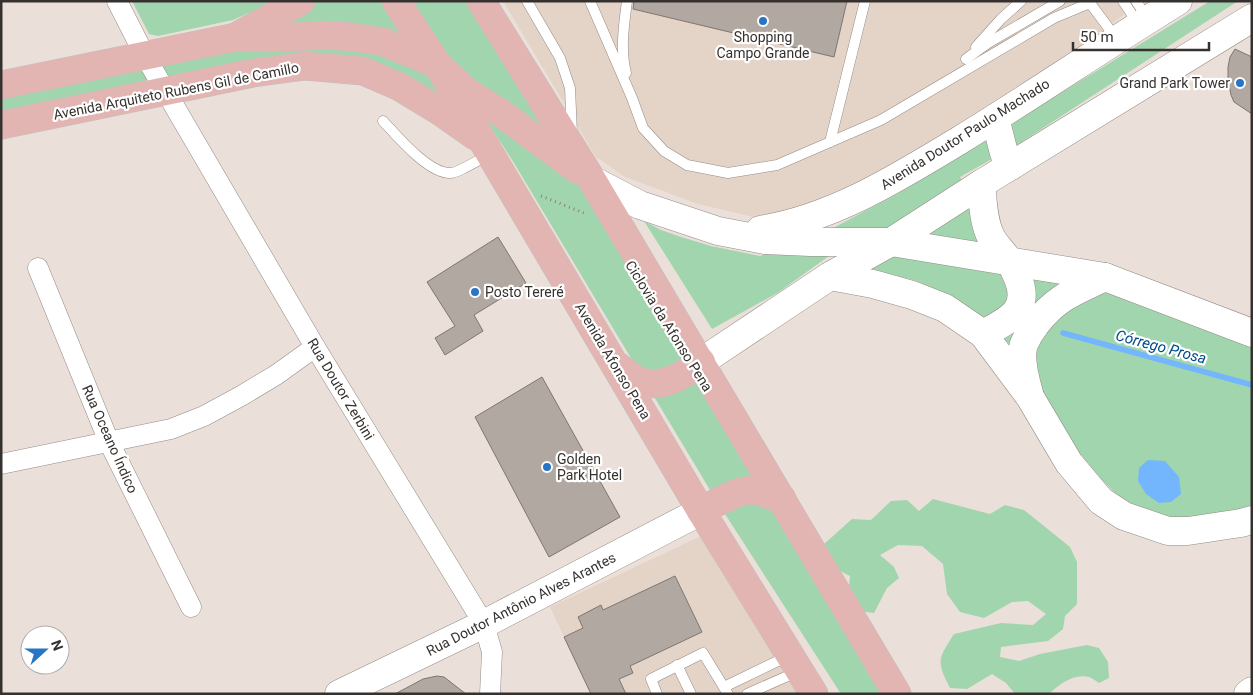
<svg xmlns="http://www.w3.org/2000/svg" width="1253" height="695" viewBox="0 0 1253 695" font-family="Roboto,sans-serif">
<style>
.built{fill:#e4d4c8}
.green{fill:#a1d5ad}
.water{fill:#74b6fe}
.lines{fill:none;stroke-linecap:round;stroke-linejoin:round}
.stream{stroke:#74b6fe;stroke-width:5.5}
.building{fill:#b2a8a2;stroke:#7f7670}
.lane-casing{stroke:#958b85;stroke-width:11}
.street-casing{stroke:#958b85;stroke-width:21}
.secondary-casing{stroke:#958b85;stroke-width:29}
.primary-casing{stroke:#c2c1c0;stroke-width:29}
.path{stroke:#8a837e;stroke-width:3;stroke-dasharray:1 4;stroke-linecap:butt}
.lane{stroke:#fff;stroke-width:10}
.street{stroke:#fff;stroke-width:20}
.secondary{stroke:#fff;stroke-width:28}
.primary{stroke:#e2b5b2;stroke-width:28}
.poi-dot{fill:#2775c4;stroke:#fff;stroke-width:2}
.labels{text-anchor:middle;stroke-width:4.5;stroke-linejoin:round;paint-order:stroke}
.poi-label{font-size:14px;fill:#35312e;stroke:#fff;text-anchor:start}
.street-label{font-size:14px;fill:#35312e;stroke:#fff}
.water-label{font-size:15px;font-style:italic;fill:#004b8b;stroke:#fff}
</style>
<rect width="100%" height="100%" fill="#eae0d9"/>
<g class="built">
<path d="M503,1H1141L1077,51L979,113L890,166L829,201L761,219L698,204L625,177L596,157Z"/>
<path d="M701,536L803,694H591L550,607Z"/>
</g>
<g class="green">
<path d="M132,1H276L233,20L158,36L149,34Z"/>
<path d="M318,1H382L462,122L347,59L287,54L245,63L158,78L1,112V94L291,16Z"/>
<path d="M409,1H471L889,694H841L716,500L514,163Z"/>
<path d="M1210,1H1238L1020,143L960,177L974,205L982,246L868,234L826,258L779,292L712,329L644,221L661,230L681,237L711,246L760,256L786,246L835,227L899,193Z"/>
<path d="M888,253L1116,291L1252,341V510L1238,515L1165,519L1121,499L1102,480L1074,446L1041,388L1010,345L983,317L955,299L917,281L872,269Z"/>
<path d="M933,499L990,514L1005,505L1024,510L1070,547L1077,562V604L1065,616L1063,629L1048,641L1001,647L1000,657L1019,661L1040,654L1087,645L1099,648L1108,662L1109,678L1099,683C1096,681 1092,678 1089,677C1074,673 1059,684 1049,694H1015L1006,683L992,674L967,689L950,688C936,661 938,659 954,634L1001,623L1033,625L1046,614L1028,601L1012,602L984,618L960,612L947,594L943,564L922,546L898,545L880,555L894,567L899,578L887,588L874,613L860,611L848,597L850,576L836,569L823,545L852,519L871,520L891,501L907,500L919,511Z"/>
</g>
<path class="water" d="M1148,460L1165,461L1179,477L1181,494L1171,502L1159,503L1146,494L1138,481L1139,468Z"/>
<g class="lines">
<path class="stream" d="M1063,333L1252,385"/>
</g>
<g class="building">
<path d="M634,1H847L834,57L633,9Z"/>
<path d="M1235,49L1252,57V114L1234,102L1231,95L1228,80V67L1230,57Z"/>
<path d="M498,237L526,283L474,315L483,331L445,355L435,338L455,326L427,282Z"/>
<path d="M542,377L620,517L549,557L475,417Z"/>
<path d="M675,576L702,632L630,666L633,673L619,679L626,694H591L564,637L583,628L578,617L601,605L603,610Z"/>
<path d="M437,676L444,677L466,694H395L423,679Z"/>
</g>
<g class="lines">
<defs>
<g id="lane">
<path d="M527,1L560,58L570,88L572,134"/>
<path d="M590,1L632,98L643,128L664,151L687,165L728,173L777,165L881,120L1054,18L1090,3L1116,38"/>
<path d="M1123,1L1139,25"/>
<path d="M1136,1L1148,19"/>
<path d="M976,47L1001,19L1021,1"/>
<path d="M966,59L988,43L1060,1"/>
<path d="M626,73C620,49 624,25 627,1"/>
<path d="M383,121C397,136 428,173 450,173C456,174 482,158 489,155"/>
<path d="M830,142L865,1"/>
<path d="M677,665L691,694"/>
<path d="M724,687L788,656"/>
<path d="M657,694L651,679L703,653L728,694"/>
<path d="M747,694L799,671"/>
</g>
<g id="street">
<path d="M117,1L145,56L315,347L484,624L492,652L490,694"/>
<path d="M38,268L109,442L191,607"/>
<path d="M1,464L171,429L204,416L241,396L276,375L315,347"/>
</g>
<g id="secondary">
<path d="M995,118L1004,153L1011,166"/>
<path d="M592,180L640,205L718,231L765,240L811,242H891L1105,277L1252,333"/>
<path d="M981,184C983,201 983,221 991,237C996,246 1003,252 1009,261C1013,265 1015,272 1018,278C1031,311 1008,320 983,334"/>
<path d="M760,230C834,218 897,178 960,140C1033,95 1105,46 1178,1"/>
<path d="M830,276L873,284L912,295L945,308L983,334L1030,397L1069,463L1101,501L1124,516L1168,531H1188L1241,523L1252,520"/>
<path d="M701,362L830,276L891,242L981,184L1252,18"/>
<path d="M1029,393C1025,379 1019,358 1024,344C1027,337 1032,329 1036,324C1056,297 1076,291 1105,277"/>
<path d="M339,694L484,624L701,511"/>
<path d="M1248,694L1252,691"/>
</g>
<g id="primary">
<path d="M396,1L437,64L701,511L814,694"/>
<path d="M481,1L592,180L897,694"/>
<path d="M237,36L301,1"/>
<path d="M1,85L236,37H291L324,35L353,37L384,42L437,64L467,92L501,113L578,170"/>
<path d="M1,125L253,73L305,66L363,71L400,87L438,110L475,136"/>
<path d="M616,365C623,370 631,377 639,381C661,390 684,375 701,362"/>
<path d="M701,511C714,504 737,490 752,490C762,491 773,497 782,499"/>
</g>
</defs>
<use href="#lane" class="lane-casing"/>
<use href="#street" class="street-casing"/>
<use href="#secondary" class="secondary-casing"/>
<use href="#primary" class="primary-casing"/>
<path class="path" d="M541,196L584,213"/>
<use href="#lane" class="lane"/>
<use href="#street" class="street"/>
<use href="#secondary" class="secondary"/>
<use href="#primary" class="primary"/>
</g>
<g class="poi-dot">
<circle cx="763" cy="21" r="5"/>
<circle cx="1240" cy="83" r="5"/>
<circle cx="475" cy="292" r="5"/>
<circle cx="547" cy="467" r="5"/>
</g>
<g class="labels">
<g class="poi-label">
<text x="763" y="42" text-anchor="middle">Shopping<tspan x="763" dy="16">Campo Grande</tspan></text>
<text x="1230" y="88" text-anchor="end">Grand Park Tower</text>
<text x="485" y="297">Posto Tereré</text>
<text x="557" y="464">Golden<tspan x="557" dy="16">Park Hotel</tspan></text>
</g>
<g class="street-label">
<text transform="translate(176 91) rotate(-11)" y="5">Avenida Arquiteto Rubens Gil de Camillo</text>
<text transform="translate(965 134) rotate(-32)" y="5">Avenida Doutor Paulo Machado</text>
<text transform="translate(669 326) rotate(58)" y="5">Ciclovia da Afonso Pena</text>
<text transform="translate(613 361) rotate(59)" y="5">Avenida Afonso Pena</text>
<text transform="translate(341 389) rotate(59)" y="5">Rua Doutor Zerbini</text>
<text transform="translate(110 439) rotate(66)" y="5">Rua Oceano Índico</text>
<text transform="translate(521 604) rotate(-27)" y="5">Rua Doutor Antônio Alves Arantes</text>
</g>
<g class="water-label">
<text transform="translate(1161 347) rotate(15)" y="5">Córrego Prosa</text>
</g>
</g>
<rect width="1253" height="695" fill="none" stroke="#35312e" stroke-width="5"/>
<g transform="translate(45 650) rotate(69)"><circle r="24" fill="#ffffff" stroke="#aeadab"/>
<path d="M0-4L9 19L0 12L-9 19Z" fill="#2775c4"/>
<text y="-8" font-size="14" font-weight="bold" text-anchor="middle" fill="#35312e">N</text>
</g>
<path d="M1073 42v8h136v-8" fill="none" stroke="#35312e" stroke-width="2.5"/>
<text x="1080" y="42" font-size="15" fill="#35312e" stroke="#ffffff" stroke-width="4" paint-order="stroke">50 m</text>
</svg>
